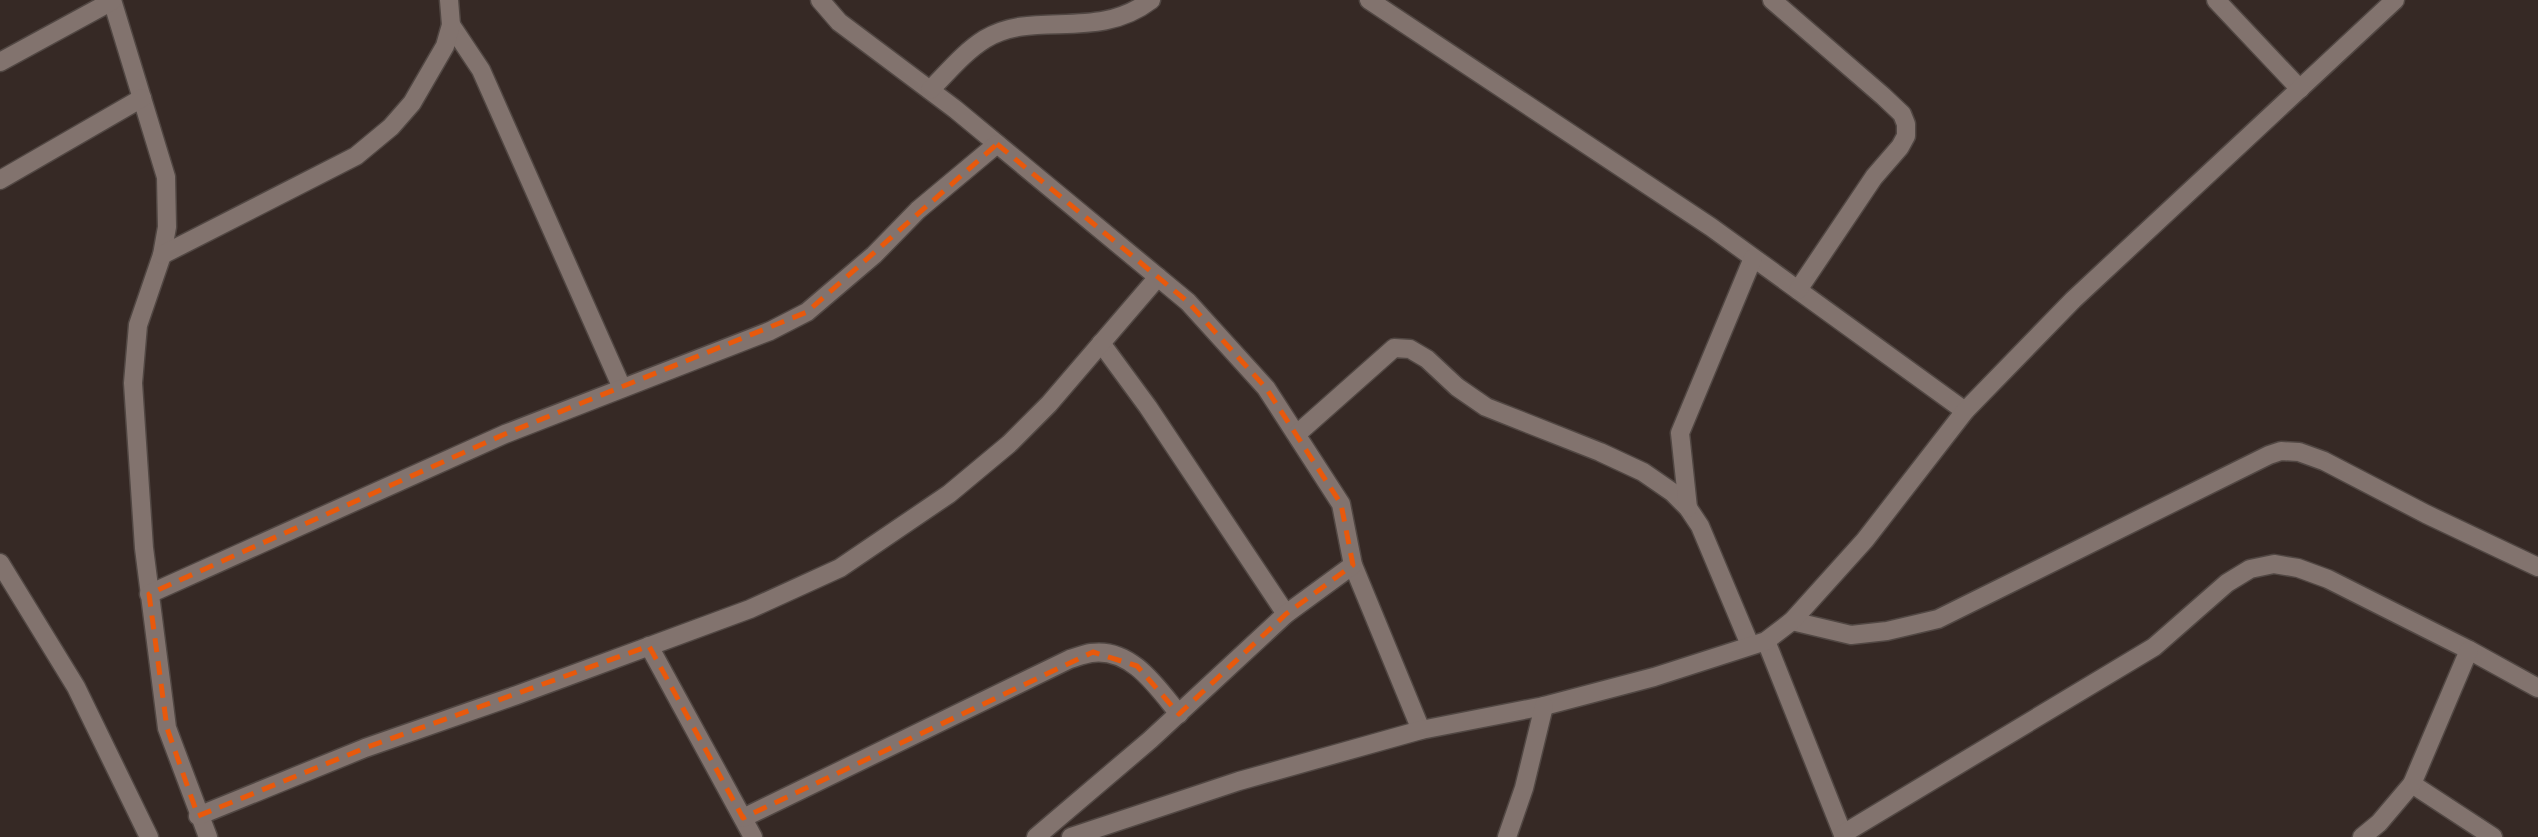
<svg xmlns="http://www.w3.org/2000/svg" width="2538" height="837" viewBox="0 0 2538 837" font-family="'PT Sans Narrow',sans-serif">
<style>
.lines{fill:none;stroke-linecap:round;stroke-linejoin:round}
.minor-casing{stroke:#514743;stroke-width:21}
.minor{stroke:#82736e;stroke-width:18}
.marked{fill:none;stroke:#e8590c;stroke-width:5;stroke-dasharray:14 9;stroke-linejoin:round}
</style>
<rect width="100%" height="100%" fill="#362925"/>
<g class="lines">
<defs>
<g id="minor">
<path d="M112,0L166,177L167,227L162,255L138,325L133,383L144,548L167,728L208,837"/>
<path d="M820,0L839,22L955,109L1188,302L1266,388L1341,504L1353,565L1421,730"/>
<path d="M1369,0L1711,227L1965,411"/>
<path d="M1772,0L1883,96L1902,114L1906,124V136L1900,147L1874,177L1798,290"/>
<path d="M2216,0L2300,89"/>
<path d="M451,25L481,70L622,388"/>
<path d="M0,62L112,1"/>
<path d="M930,90C948,72 964,52 985,39C1035,9 1096,42 1151,0"/>
<path d="M0,180L142,98"/>
<path d="M162,255L356,156L391,127L412,103L445,46L451,25L449,0"/>
<path d="M1101,343L1148,407L1286,614"/>
<path d="M1297,434L1394,348L1410,349L1427,359L1457,387L1486,407L1600,452L1643,472L1672,492L1688,508L1700,526L1750,645"/>
<path d="M1688,508L1680,433L1753,258"/>
<path d="M0,563L76,687L149,837"/>
<path d="M149,594L505,434L770,331L807,312L874,255L918,210L997,144"/>
<path d="M1792,621L1851,635L1887,631L1938,619L2269,455L2281,451L2299,452L2324,461L2426,514L2538,567"/>
<path d="M1766,641L1844,837"/>
<path d="M649,646L753,837"/>
<path d="M2412,784L2493,837"/>
<path d="M198,816L365,748L517,695L750,609L840,568L949,494L1009,444L1049,404L1158,277"/>
<path d="M743,818L1070,659C1077,657 1084,654 1091,653C1131,647 1157,687 1179,714"/>
<path d="M1843,834L2154,647L2227,583L2250,569L2274,564L2298,568L2328,579L2469,650L2538,688"/>
<path d="M1036,837L1150,740L1286,614L1353,565"/>
<path d="M1071,837L1239,781L1421,730L1544,706L1654,677L1766,641L1792,621L1865,540L1965,411L2073,300L2395,0"/>
<path d="M1507,837L1524,788L1544,706"/>
<path d="M2362,837L2379,823L2412,784L2469,650"/>
</g>
</defs>
<use href="#minor" class="minor-casing"/>
<use href="#minor" class="minor"/>
</g>
<path class="marked" d="M997,144L1188,302L1266,388L1341,504L1353,565L1286,614L1179,714L1137,666L1093,652L743,818L649,646L365,748L198,816L167,728L149,594L505,434L807,312Z"/>
</svg>
